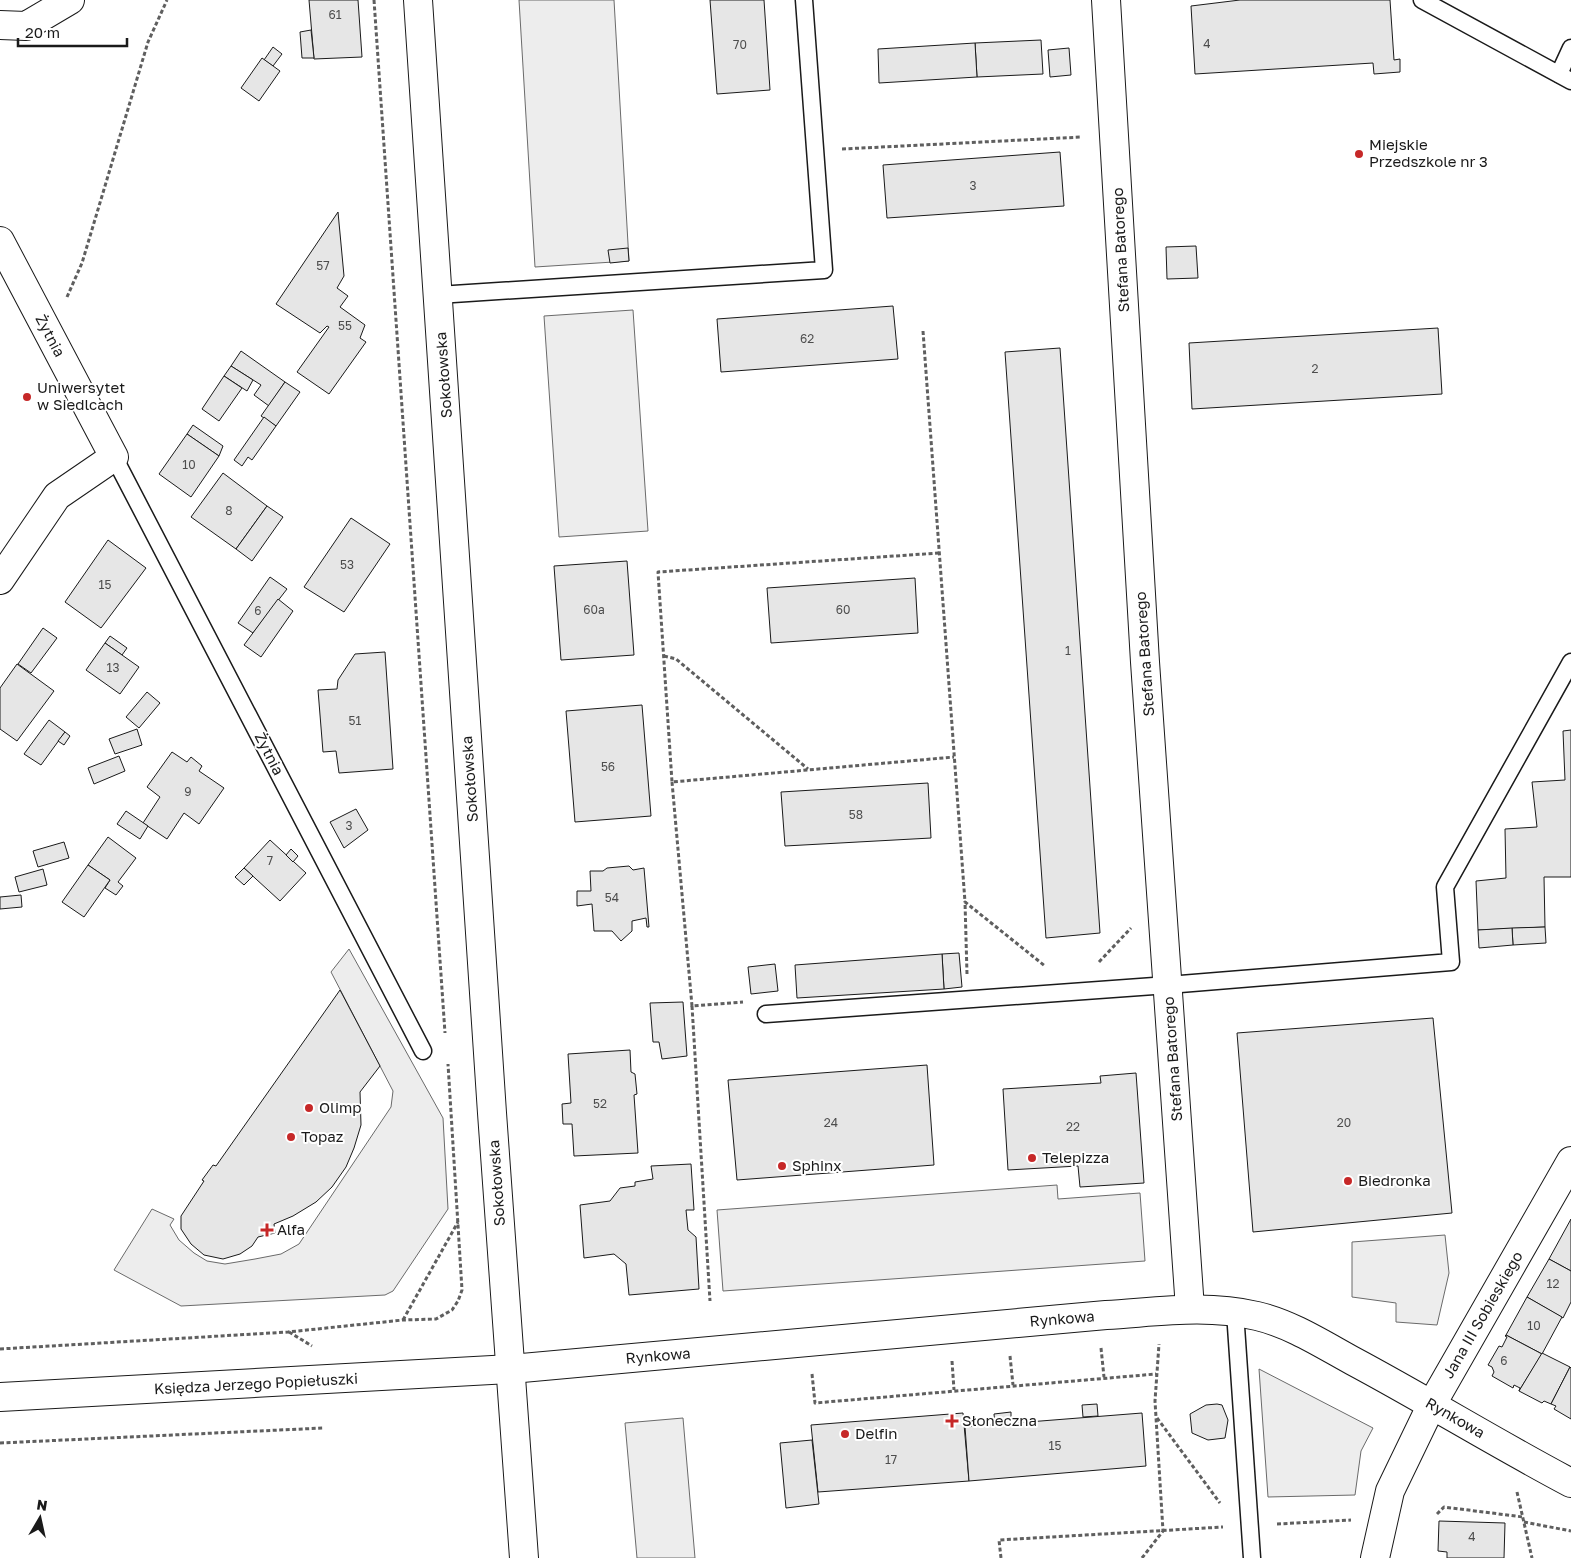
<svg xmlns="http://www.w3.org/2000/svg" width="1571" height="1558" viewBox="0 0 1571 1558" font-family="'Golos Text',sans-serif">
<style>
.parking{fill:#ededed;stroke:#6a6a6a}
.building{fill:#e6e6e6;stroke:#1a1a1a}
.lines{fill:none;stroke-linecap:round;stroke-linejoin:round}
.service-casing{stroke:#1a1a1a;stroke-width:19}
.minor-casing{stroke:#1a1a1a;stroke-width:30}
.tertiary-casing{stroke:#1a1a1a;stroke-width:30}
.path{stroke:#5f5f5f;stroke-width:3;stroke-dasharray:4 2.5;stroke-linecap:butt}
.service{stroke:#fff;stroke-width:16}
.minor{stroke:#fff;stroke-width:28}
.tertiary{stroke:#fff;stroke-width:28}
.poi-dot{fill:#c62828;stroke:#fff;stroke-width:2}
.labels{text-anchor:middle;stroke-width:4;stroke-linejoin:round;paint-order:stroke}
.number-label{font-size:12px;fill:#4d4d4d}
.poi-label{font-size:15px;fill:#1a1a1a;stroke:#fff;text-anchor:start}
.street-label{font-size:15px;fill:#1a1a1a;stroke:#fff}
</style>
<rect width="100%" height="100%" fill="#fff"/>
<g class="parking">
<path d="M519,0H614L629,261L535,267Z"/>
<path d="M633,310L648,531L559,537L544,316Z"/>
<path d="M349,949L443,1118L448,1209L393,1291L385,1295L181,1306L114,1270L152,1209L174,1219L170,1225L179,1240L194,1253L207,1261L225,1264L255,1259L281,1254L299,1244L391,1107L393,1091L331,972Z"/>
<path d="M1057,1185L1058,1199L1140,1193L1145,1261L723,1291L717,1210Z"/>
<path d="M1445,1235L1449,1273L1437,1325L1396,1322V1303L1352,1297V1242Z"/>
<path d="M1259,1369L1373,1428L1361,1451L1355,1495L1268,1497Z"/>
<path d="M683,1418L695,1558H637L625,1423Z"/>
</g>
<g class="building">
<path d="M309,0H358L362,57L314,59Z"/>
<path d="M710,0H764L770,90L717,94Z"/>
<path d="M1240,0H1390L1394,60L1400,59V72L1374,74L1373,63L1195,74L1191,6Z"/>
<path d="M311,30L314,58H302L300,32Z"/>
<path d="M1041,40L1043,74L977,77L975,43Z"/>
<path d="M975,43L977,77L879,83L878,49Z"/>
<path d="M273,47L282,54L273,66L264,60Z"/>
<path d="M1069,48L1071,75L1050,77L1048,50Z"/>
<path d="M262,58L280,71L259,101L241,88Z"/>
<path d="M1060,152L1064,206L887,218L883,165Z"/>
<path d="M338,212L344,276L337,288L348,296L340,307L365,325L360,338L366,342L329,394L297,372L329,327L327,326L320,333L276,304Z"/>
<path d="M1196,246L1198,278L1167,279L1166,247Z"/>
<path d="M628,248L629,261L610,263L608,250Z"/>
<path d="M893,306L898,359L721,372L717,319Z"/>
<path d="M1438,328L1442,394L1192,409L1189,343Z"/>
<path d="M1060,348L1100,933L1046,938L1005,352Z"/>
<path d="M241,351L285,382L269,406L254,395L261,385L231,366Z"/>
<path d="M231,366L253,380L247,391L224,376Z"/>
<path d="M224,376L242,388L219,421L202,409Z"/>
<path d="M285,382L300,392L276,426L261,416Z"/>
<path d="M264,417L276,426L252,460L248,457L242,466L234,460Z"/>
<path d="M193,425L223,446L219,456L187,434Z"/>
<path d="M187,434L219,456L191,497L159,474Z"/>
<path d="M223,473L267,506L236,549L191,517Z"/>
<path d="M267,506L283,517L252,561L236,549Z"/>
<path d="M351,518L390,544L344,612L304,587Z"/>
<path d="M108,540L146,568L101,628L65,602Z"/>
<path d="M627,561L634,655L561,660L554,566Z"/>
<path d="M270,577L287,589L253,633L238,623Z"/>
<path d="M915,578L918,633L771,643L767,588Z"/>
<path d="M278,599L293,611L261,657L244,645Z"/>
<path d="M43,628L57,638L31,673L18,664Z"/>
<path d="M110,636L127,648L122,655L105,643Z"/>
<path d="M105,643L139,667L120,694L86,670Z"/>
<path d="M385,652L393,769L339,773L336,751L323,752L318,690L337,689L338,680L355,654Z"/>
<path d="M17,664L54,691L17,741L0,729V688Z"/>
<path d="M147,692L160,703L139,728L126,717Z"/>
<path d="M642,705L651,816L575,822L566,711Z"/>
<path d="M49,720L65,732L41,765L24,754Z"/>
<path d="M137,729L142,745L115,754L109,739Z"/>
<path d="M1571,730V877H1544L1545,927L1478,930L1476,881L1506,878L1505,829L1537,827L1532,782L1565,780L1563,731Z"/>
<path d="M65,732L70,736L64,745L58,741Z"/>
<path d="M172,752L187,762L191,757L202,766L199,771L224,788L199,824L184,813L167,839L143,823L160,797L147,787Z"/>
<path d="M119,756L125,771L94,784L88,768Z"/>
<path d="M928,783L931,838L785,846L781,792Z"/>
<path d="M356,809L368,830L344,848L330,822Z"/>
<path d="M126,811L148,826L140,839L117,824Z"/>
<path d="M108,837L136,858L118,882L123,886L116,895L105,888L110,880L88,865Z"/>
<path d="M270,840L306,873L280,901L244,868Z"/>
<path d="M64,842L69,858L38,867L33,851Z"/>
<path d="M291,849L298,856L293,862L286,855Z"/>
<path d="M88,865L110,880L84,917L62,902Z"/>
<path d="M629,866L633,870L644,868L649,927H647L646,918L632,921V931L621,941L612,931H594L592,904L577,906V891H591L590,871H603L607,868Z"/>
<path d="M244,868L253,876L244,885L235,877Z"/>
<path d="M43,869L47,885L19,892L15,877Z"/>
<path d="M21,895L22,907L0,909V897Z"/>
<path d="M1545,927L1546,943L1513,945L1512,928Z"/>
<path d="M1512,928L1513,945L1479,948L1478,930Z"/>
<path d="M959,953L962,987L944,989L942,954Z"/>
<path d="M942,954L944,989L797,998L795,965Z"/>
<path d="M775,964L778,991L751,994L748,967Z"/>
<path d="M340,990L380,1066L360,1092L361,1125L354,1148L346,1167L332,1187L316,1202L293,1216L274,1224L275,1233L258,1237L252,1246L240,1254L223,1259L204,1255L191,1244L181,1229V1216L204,1181L202,1180L213,1165L216,1166Z"/>
<path d="M683,1002L687,1056L662,1059L659,1042H653L650,1003Z"/>
<path d="M1433,1018L1452,1213L1253,1232L1237,1033Z"/>
<path d="M630,1050L631,1072L635,1074L637,1094L634,1095L638,1153L574,1156L572,1124H563L562,1104L571,1103L568,1054Z"/>
<path d="M927,1065L934,1165L737,1180L728,1080Z"/>
<path d="M1136,1073L1144,1183L1080,1187L1078,1166L1008,1170L1003,1089L1101,1083L1100,1076Z"/>
<path d="M691,1164L694,1210H686L688,1230L696,1237L699,1289L629,1295L626,1264L614,1254L584,1258L580,1205L610,1201L620,1188L635,1186V1182L653,1179L651,1166Z"/>
<path d="M1571,1219V1271L1549,1259Z"/>
<path d="M1549,1259L1571,1271V1302L1563,1318L1527,1297Z"/>
<path d="M1527,1297L1562,1317L1542,1354L1506,1335Z"/>
<path d="M1506,1335L1542,1354L1519,1391L1520,1388L1514,1385L1513,1388L1492,1376L1494,1372L1492,1367L1488,1365L1499,1346L1502,1347L1507,1337L1505,1336Z"/>
<path d="M1542,1353L1570,1367L1551,1404L1544,1401L1542,1403L1519,1391Z"/>
<path d="M1570,1367L1571,1368V1419L1554,1409L1556,1406L1551,1404Z"/>
<path d="M1097,1404L1098,1416L1083,1417L1082,1405Z"/>
<path d="M1217,1404L1222,1405L1228,1420L1225,1438L1208,1440L1192,1433L1190,1414L1206,1405Z"/>
<path d="M1011,1412V1424L995,1425L994,1414Z"/>
<path d="M963,1413L969,1481L818,1492L811,1425Z"/>
<path d="M1142,1413L1146,1466L969,1481L965,1427Z"/>
<path d="M812,1440L819,1504L786,1508L780,1443Z"/>
<path d="M1439,1521L1505,1523L1504,1558H1447V1552L1438,1551Z"/>
</g>
<g class="lines">
<defs>
<g id="service">
<path d="M1422,0L1571,81"/>
<path d="M1559,74L1571,48"/>
<path d="M438,295L824,270L804,0"/>
<path d="M114,457L423,1051"/>
<path d="M766,1014L1168,985L1451,962L1445,887L1571,662"/>
<path d="M1235,1312L1252,1558"/>
</g>
<g id="minor">
<path d="M1106,0L1145,662L1190,1309"/>
<path d="M0,25L26,26L70,0"/>
<path d="M0,241L114,457L57,496L0,580"/>
<path d="M511,1369L1106,1315C1158,1312 1205,1304 1257,1316C1291,1324 1322,1344 1353,1361C1426,1400 1497,1444 1571,1483"/>
<path d="M1375,1558L1390,1491L1432,1404L1571,1161"/>
</g>
<g id="tertiary">
<path d="M418,0L492,1113L524,1558"/>
<path d="M0,1397L511,1369"/>
</g>
</defs>
<use href="#service" class="service-casing"/>
<use href="#minor" class="minor-casing"/>
<use href="#tertiary" class="tertiary-casing"/>
<g class="path">
<path d="M374,0L445,1033"/>
<path d="M842,149L1082,137"/>
<path d="M67,297L82,263L148,42L167,0"/>
<path d="M923,331L965,902"/>
<path d="M939,553L658,572L672,782L954,757"/>
<path d="M664,656L676,659L808,769"/>
<path d="M672,782L692,1006L743,1002"/>
<path d="M1099,962L1131,928"/>
<path d="M967,974L965,902L1045,966"/>
<path d="M692,1006L710,1301"/>
<path d="M403,1320L458,1222"/>
<path d="M289,1332L312,1346"/>
<path d="M1101,1348L1104,1377"/>
<path d="M0,1349L288,1332L403,1320L436,1319L452,1310L458,1301L462,1290L448,1064"/>
<path d="M1010,1356L1013,1385"/>
<path d="M952,1361L954,1390"/>
<path d="M812,1374L815,1403L1156,1374"/>
<path d="M1157,1418L1220,1503"/>
<path d="M0,1443L323,1428"/>
<path d="M1517,1492L1532,1558"/>
<path d="M1437,1514L1444,1507L1523,1517"/>
<path d="M1524,1522L1571,1531"/>
<path d="M1277,1524L1351,1520"/>
<path d="M1001,1558L999,1540L1223,1527"/>
<path d="M1142,1558L1163,1531L1155,1401L1159,1344"/>
</g>
<use href="#service" class="service"/>
<use href="#minor" class="minor"/>
<use href="#tertiary" class="tertiary"/>
</g>
<g class="poi-dot">
<circle cx="1359" cy="154" r="5"/>
<circle cx="27" cy="397" r="5"/>
<circle cx="309" cy="1108" r="5"/>
<circle cx="291" cy="1137" r="5"/>
<circle cx="1032" cy="1158" r="5"/>
<circle cx="782" cy="1166" r="5"/>
<circle cx="1348" cy="1181" r="5"/>
<path d="M264.5 1222.5h5v5h5v5h-5v5h-5v-5h-5v-5h5z"/>
<path d="M949.5 1413.5h5v5h5v5h-5v5h-5v-5h-5v-5h5z"/>
<circle cx="845" cy="1434" r="5"/>
</g>
<g class="labels">
<g class="number-label">
<text x="335" y="19">61</text>
<text x="1207" y="48">4</text>
<text x="740" y="49">70</text>
<text x="973" y="190">3</text>
<text x="323" y="270">57</text>
<text x="345" y="330">55</text>
<text x="807" y="343">62</text>
<text x="1315" y="373">2</text>
<text x="189" y="469">10</text>
<text x="229" y="515">8</text>
<text x="347" y="569">53</text>
<text x="105" y="589">15</text>
<text x="594" y="614">60a</text>
<text x="843" y="614">60</text>
<text x="258" y="615">6</text>
<text x="1068" y="655">1</text>
<text x="113" y="672">13</text>
<text x="355" y="725">51</text>
<text x="608" y="771">56</text>
<text x="188" y="796">9</text>
<text x="856" y="819">58</text>
<text x="349" y="830">3</text>
<text x="270" y="865">7</text>
<text x="612" y="902">54</text>
<text x="600" y="1108">52</text>
<text x="831" y="1127">24</text>
<text x="1344" y="1127">20</text>
<text x="1073" y="1131">22</text>
<text x="1553" y="1288">12</text>
<text x="1534" y="1330">10</text>
<text x="1504" y="1365">6</text>
<text x="1055" y="1450">15</text>
<text x="891" y="1464">17</text>
<text x="1472" y="1541">4</text>
</g>
<g class="poi-label">
<text x="1369" y="150">Miejskie<tspan x="1369" dy="17">Przedszkole nr 3</tspan></text>
<text x="37" y="393">Uniwersytet<tspan x="37" dy="17">w Siedlcach</tspan></text>
<text x="319" y="1113">Olimp</text>
<text x="301" y="1142">Topaz</text>
<text x="1042" y="1163">Telepizza</text>
<text x="792" y="1171">Sphinx</text>
<text x="1358" y="1186">Biedronka</text>
<text x="277" y="1235">Alfa</text>
<text x="962" y="1426">Słoneczna</text>
<text x="855" y="1439">Delfin</text>
</g>
<g class="street-label">
<text transform="translate(1121 250) rotate(-93)" y="5">Stefana Batorego</text>
<text transform="translate(50 336) rotate(62)" y="5">Żytnia</text>
<text transform="translate(444 375) rotate(-94)" y="5">Sokołowska</text>
<text transform="translate(1145 654) rotate(-94)" y="5">Stefana Batorego</text>
<text transform="translate(269 754) rotate(63)" y="5">Żytnia</text>
<text transform="translate(470 779) rotate(-94)" y="5">Sokołowska</text>
<text transform="translate(1173 1059) rotate(-94)" y="5">Stefana Batorego</text>
<text transform="translate(497 1183) rotate(-94)" y="5">Sokołowska</text>
<text transform="translate(1483 1315) rotate(-60)" y="5">Jana III Sobieskiego</text>
<text transform="translate(1062 1319) rotate(-5)" y="5">Rynkowa</text>
<text transform="translate(658 1356) rotate(-5)" y="5">Rynkowa</text>
<text transform="translate(256 1384) rotate(-3)" y="5">Księdza Jerzego Popiełuszki</text>
<text transform="translate(1455 1418) rotate(30)" y="5">Rynkowa</text>
</g>
</g>
<g transform="translate(40 1518) rotate(9)" stroke="#ffffff" stroke-width="4" paint-order="stroke">
<path d="M0-4L9 19L0 12L-9 19Z" fill="#1a1a1a"/>
<text y="-8" font-size="14" font-weight="bold" text-anchor="middle" fill="#1a1a1a">N</text>
</g>
<path d="M18 38v8h109v-8" fill="none" stroke="#1a1a1a" stroke-width="2.5"/>
<text x="25" y="38" font-size="15" fill="#1a1a1a" stroke="#ffffff" stroke-width="4" paint-order="stroke">20 m</text>
</svg>
